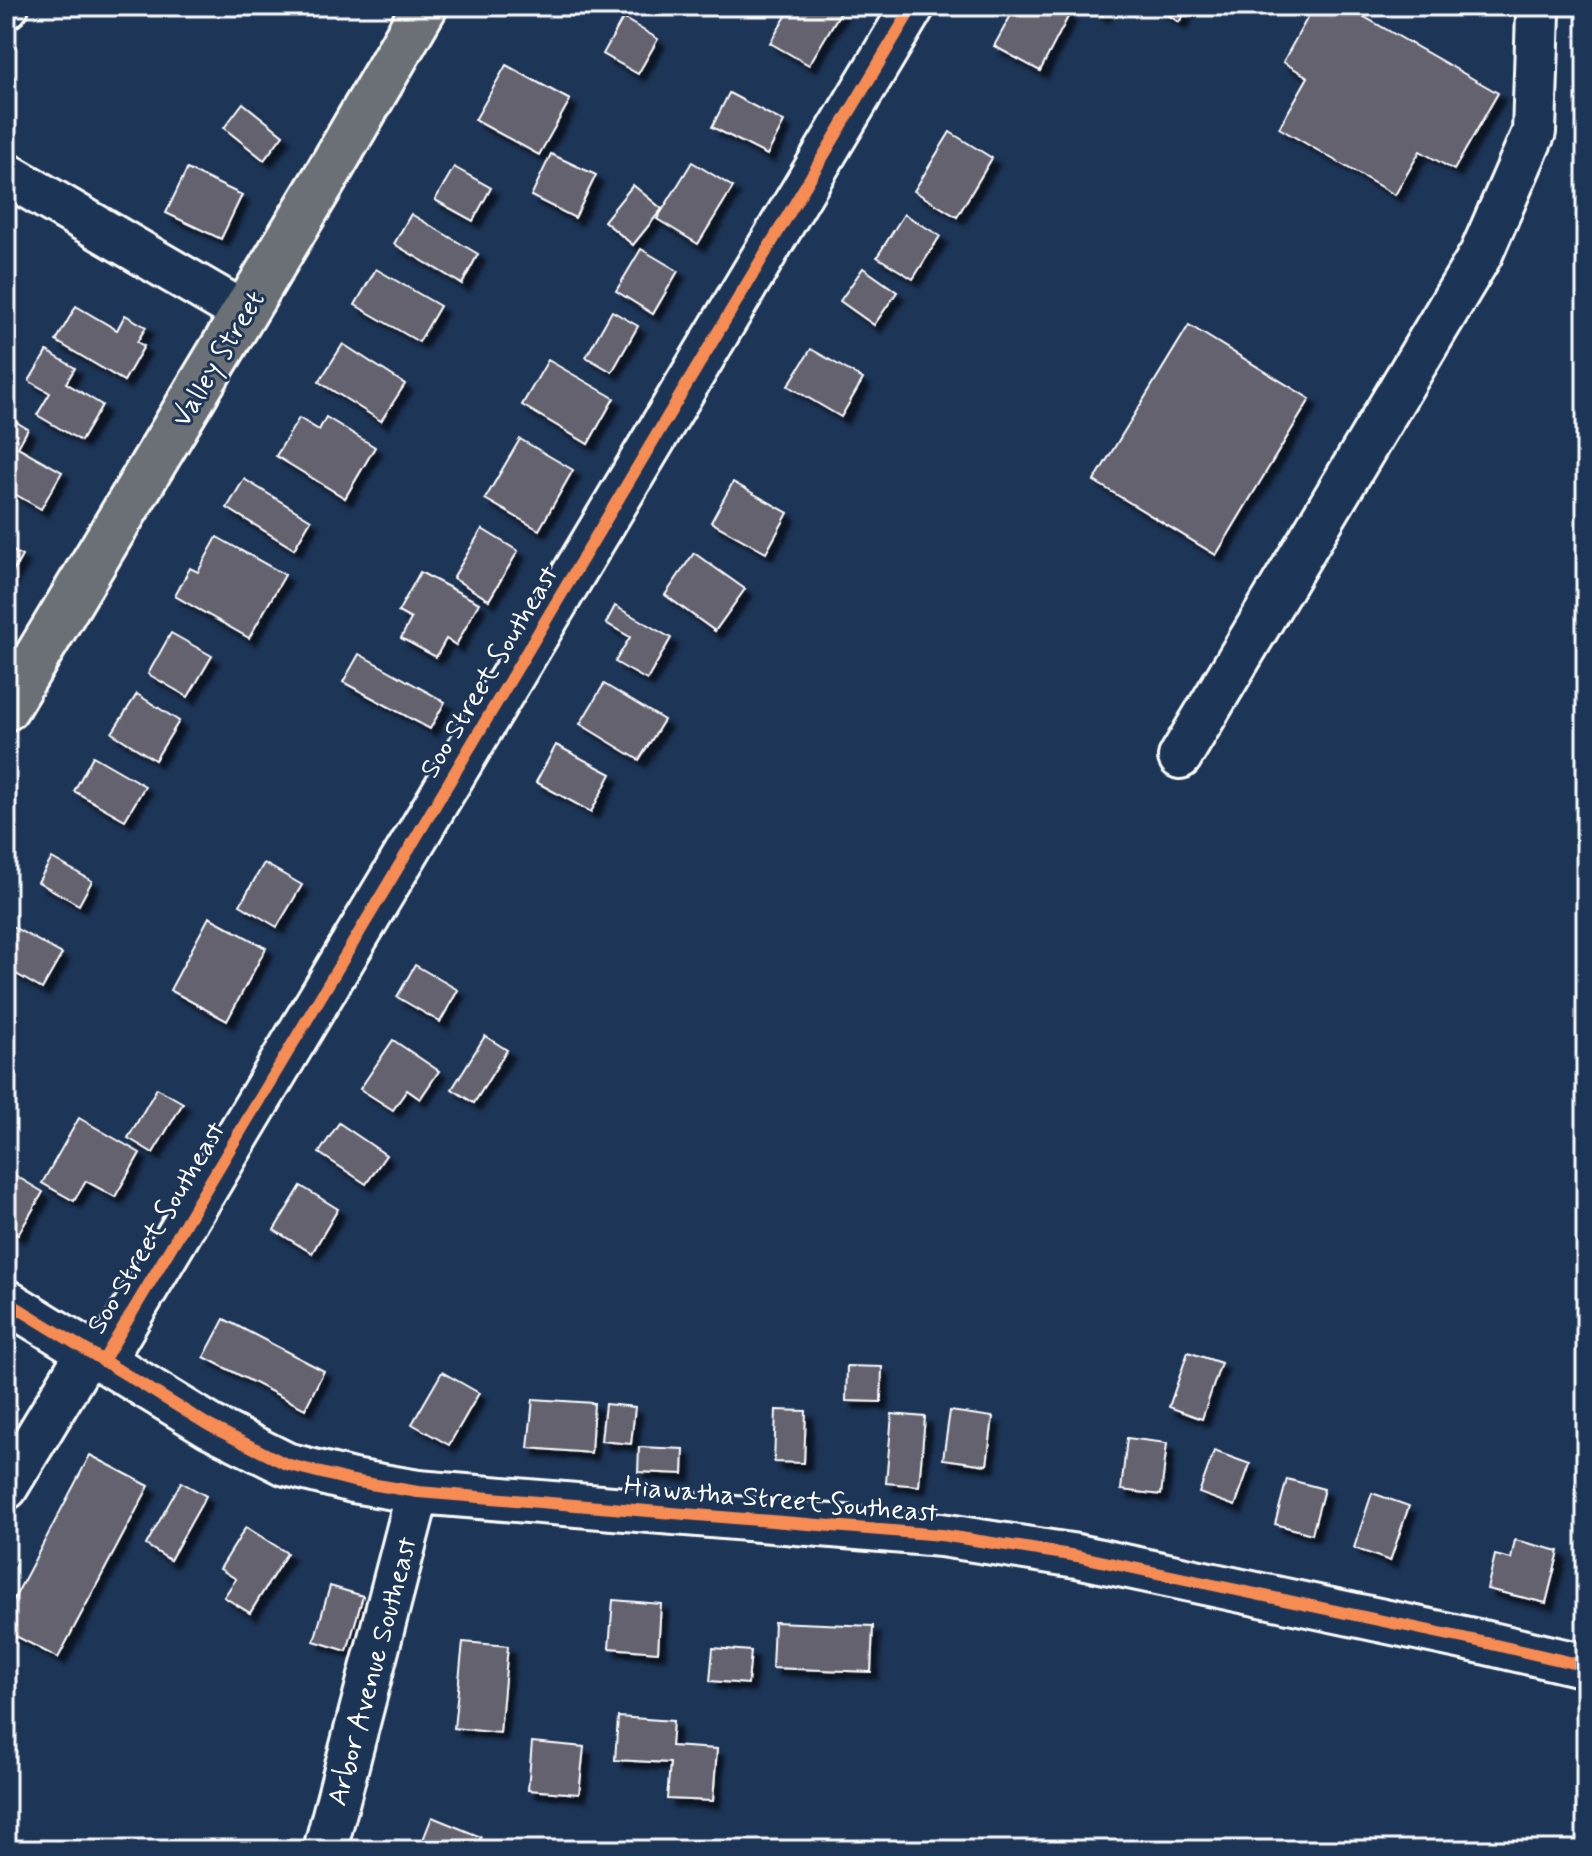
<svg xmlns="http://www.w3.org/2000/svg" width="1592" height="1856" viewBox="0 0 1592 1856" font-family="Mynerve,sans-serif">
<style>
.building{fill:#64626e;stroke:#fff;stroke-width:2;filter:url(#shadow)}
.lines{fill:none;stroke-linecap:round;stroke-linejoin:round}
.minor-casing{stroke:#fff;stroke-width:48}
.major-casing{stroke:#fff;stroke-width:50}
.minor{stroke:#1d3557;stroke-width:42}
.major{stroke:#6a7074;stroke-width:44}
.cycleway-casing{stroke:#1d3557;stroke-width:17}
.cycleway{stroke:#f68b52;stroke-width:12}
.labels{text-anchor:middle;stroke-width:6;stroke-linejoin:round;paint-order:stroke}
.street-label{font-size:28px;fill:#fff;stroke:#1d3557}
</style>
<defs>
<filter id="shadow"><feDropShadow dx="7" dy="7" stdDeviation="2" flood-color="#0009"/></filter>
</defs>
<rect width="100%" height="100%" fill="#1d3557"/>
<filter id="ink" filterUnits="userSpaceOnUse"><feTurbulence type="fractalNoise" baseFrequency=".0125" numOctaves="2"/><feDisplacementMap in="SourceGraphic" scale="16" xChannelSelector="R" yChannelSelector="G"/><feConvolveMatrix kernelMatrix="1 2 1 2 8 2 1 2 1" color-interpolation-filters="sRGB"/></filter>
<g filter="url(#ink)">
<g class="building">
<path d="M792,6H844L809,65L770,43Z"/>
<path d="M1016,6H1052L1069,15L1040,71L994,46Z"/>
<path d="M1087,6H1107L1102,15Z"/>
<path d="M1154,6H1189L1179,22Z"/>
<path d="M1314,6H1345L1498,93L1454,170L1420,151L1395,195L1279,128L1308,77L1283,62Z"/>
<path d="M623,18L658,39L638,74L603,54Z"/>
<path d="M506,65L570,100L539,155L475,120Z"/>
<path d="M729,93L784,122L767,155L712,127Z"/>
<path d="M243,103L283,135L264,160L224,128Z"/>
<path d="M950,132L992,158L957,217L914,191Z"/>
<path d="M551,154L596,175L575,218L531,196Z"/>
<path d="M692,162L733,187L698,244L657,219Z"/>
<path d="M454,167L491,188L473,221L435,200Z"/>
<path d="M187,169L242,195L221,239L166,213Z"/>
<path d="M633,185L662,209L633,245L604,221Z"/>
<path d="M411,214L478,254L462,284L394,244Z"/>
<path d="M904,214L940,236L913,279L877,257Z"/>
<path d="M641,249L678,271L653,314L616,291Z"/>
<path d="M863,268L897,292L874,325L840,301Z"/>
<path d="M376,269L440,306L419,342L355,305Z"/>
<path d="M76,306L117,330L125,315L146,327L137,342L144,346L124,381L56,341Z"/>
<path d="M612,311L638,326L612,372L586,357Z"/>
<path d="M1189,325L1310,399L1216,555L1094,481Z"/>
<path d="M343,344L405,384L381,421L319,382Z"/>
<path d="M811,349L863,379L841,417L788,386Z"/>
<path d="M47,351L75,368L66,383L102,405L81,441L37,415L50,393L29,381Z"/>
<path d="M548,360L614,398L588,444L522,405Z"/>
<path d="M6,416L28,429L18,447L62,472L41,509L6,489Z"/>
<path d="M326,417L375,447L345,498L276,456L299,418L319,430Z"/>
<path d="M520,439L573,470L539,530L485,499Z"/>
<path d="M244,479L311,520L294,549L227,508Z"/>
<path d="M733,482L788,513L766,553L711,522Z"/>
<path d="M482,529L518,551L489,600L453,578Z"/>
<path d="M217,537L285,575L249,638L175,596L190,568L198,572Z"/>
<path d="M6,547L22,556L6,584Z"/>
<path d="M694,553L745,589L715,631L665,595Z"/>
<path d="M420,572L479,603L456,645L446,639L436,657L401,638L411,619L398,612Z"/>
<path d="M615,606L671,638L647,680L615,662L630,637L606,623Z"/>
<path d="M171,633L212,656L188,697L148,674Z"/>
<path d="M359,654L445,702L430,729L343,682Z"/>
<path d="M604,684L664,720L639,760L580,724Z"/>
<path d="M137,694L179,721L155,760L112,733Z"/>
<path d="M556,745L611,774L591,812L536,782Z"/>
<path d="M93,756L145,786L125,820L74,791Z"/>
<path d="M52,858L92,881L79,905L38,882Z"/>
<path d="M264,863L302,885L277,927L240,905Z"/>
<path d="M209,917L266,948L227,1021L170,990Z"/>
<path d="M6,923L62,954L42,989L6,968Z"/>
<path d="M415,965L458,990L440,1022L397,997Z"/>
<path d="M485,1036L507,1050L474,1103L452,1089Z"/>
<path d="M393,1040L439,1071L420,1099L407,1090L393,1110L360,1089Z"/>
<path d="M157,1088L183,1103L153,1153L128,1138Z"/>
<path d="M79,1118L140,1153L115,1197L86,1181L74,1201L42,1183Z"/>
<path d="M339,1123L386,1155L366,1184L319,1153Z"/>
<path d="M6,1170L43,1192L18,1235L6,1229Z"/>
<path d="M301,1186L338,1209L312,1253L274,1230Z"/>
<path d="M224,1319L324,1371L305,1409L204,1357Z"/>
<path d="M1188,1352L1221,1363L1202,1419L1169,1407Z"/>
<path d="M847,1366L882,1367L881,1402L846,1401Z"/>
<path d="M442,1372L479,1393L449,1445L412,1424Z"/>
<path d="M533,1399L594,1403L591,1453L528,1448Z"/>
<path d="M605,1404L635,1407L631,1444L601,1441Z"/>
<path d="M776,1410L806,1411L804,1463L774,1462Z"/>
<path d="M950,1411L993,1417L987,1465L943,1459Z"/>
<path d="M892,1414L925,1417L919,1486L886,1483Z"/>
<path d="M1127,1438L1167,1443L1161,1495L1121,1490Z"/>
<path d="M639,1447L684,1449L683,1474L638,1472Z"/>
<path d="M1214,1451L1250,1464L1235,1506L1199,1493Z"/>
<path d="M90,1455L149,1486L58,1658L6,1631V1614Z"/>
<path d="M1287,1479L1324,1489L1312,1534L1275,1524Z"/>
<path d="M181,1482L206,1496L170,1560L146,1545Z"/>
<path d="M1372,1493L1409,1506L1390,1561L1354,1548Z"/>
<path d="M246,1527L287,1553L250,1613L224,1597L236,1579L220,1569Z"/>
<path d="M1515,1540L1559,1551L1546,1603L1487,1589L1495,1555L1511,1559Z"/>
<path d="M330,1586L363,1596L347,1651L314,1641Z"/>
<path d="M613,1600L661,1604L658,1652L609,1648Z"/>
<path d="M774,1622L873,1626L871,1672L772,1668Z"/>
<path d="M463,1642L508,1646L500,1733L454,1728Z"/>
<path d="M713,1648L751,1651L748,1684L710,1681Z"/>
<path d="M618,1717L673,1721L671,1746L717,1749L713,1801L667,1799L670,1763L615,1760Z"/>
<path d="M532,1742L584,1747L579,1794L528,1790Z"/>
<path d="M432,1817L481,1837L476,1850H419Z"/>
</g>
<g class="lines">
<defs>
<g id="minor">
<path d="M6,7L7,6"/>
<path d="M6,174L244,313"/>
<path d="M1180,757L1481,254L1534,132L1538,13L1536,6"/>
<path d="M6,1301L210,1426L286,1464L353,1481L418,1492L941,1535L1077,1556L1487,1643L1586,1666"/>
<path d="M103,1361L913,6"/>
<path d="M6,1488L88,1352"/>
<path d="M325,1850L418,1492"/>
</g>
<path id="major" d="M6,708L324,180L425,6"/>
</defs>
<use href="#minor" class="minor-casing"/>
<use href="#major" class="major-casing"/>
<use href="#minor" class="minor"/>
<use href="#major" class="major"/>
<defs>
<g id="cycleway">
<path d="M6,1301L210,1426L286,1464L353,1481L418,1492L941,1535L1077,1556L1487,1643L1586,1666"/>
<path d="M103,1361L913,6"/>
</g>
</defs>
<use href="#cycleway" class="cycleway-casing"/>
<use href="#cycleway" class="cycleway"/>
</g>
</g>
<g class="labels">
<g class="street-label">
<text transform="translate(217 358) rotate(-59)" y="10">Valley Street</text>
<text transform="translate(488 671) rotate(-59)" y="10">Soo Street Southeast</text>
<text transform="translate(155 1227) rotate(-59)" y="10">Soo Street Southeast</text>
<text transform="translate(781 1498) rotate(5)" y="10">Hiawatha Street Southeast</text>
<text transform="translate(371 1671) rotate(-75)" y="10">Arbor Avenue Southeast</text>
</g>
</g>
<rect width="1592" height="1856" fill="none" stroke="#1d3557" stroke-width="32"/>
<rect x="16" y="16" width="1560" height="1824" fill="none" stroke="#fff" stroke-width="3" filter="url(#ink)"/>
</svg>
